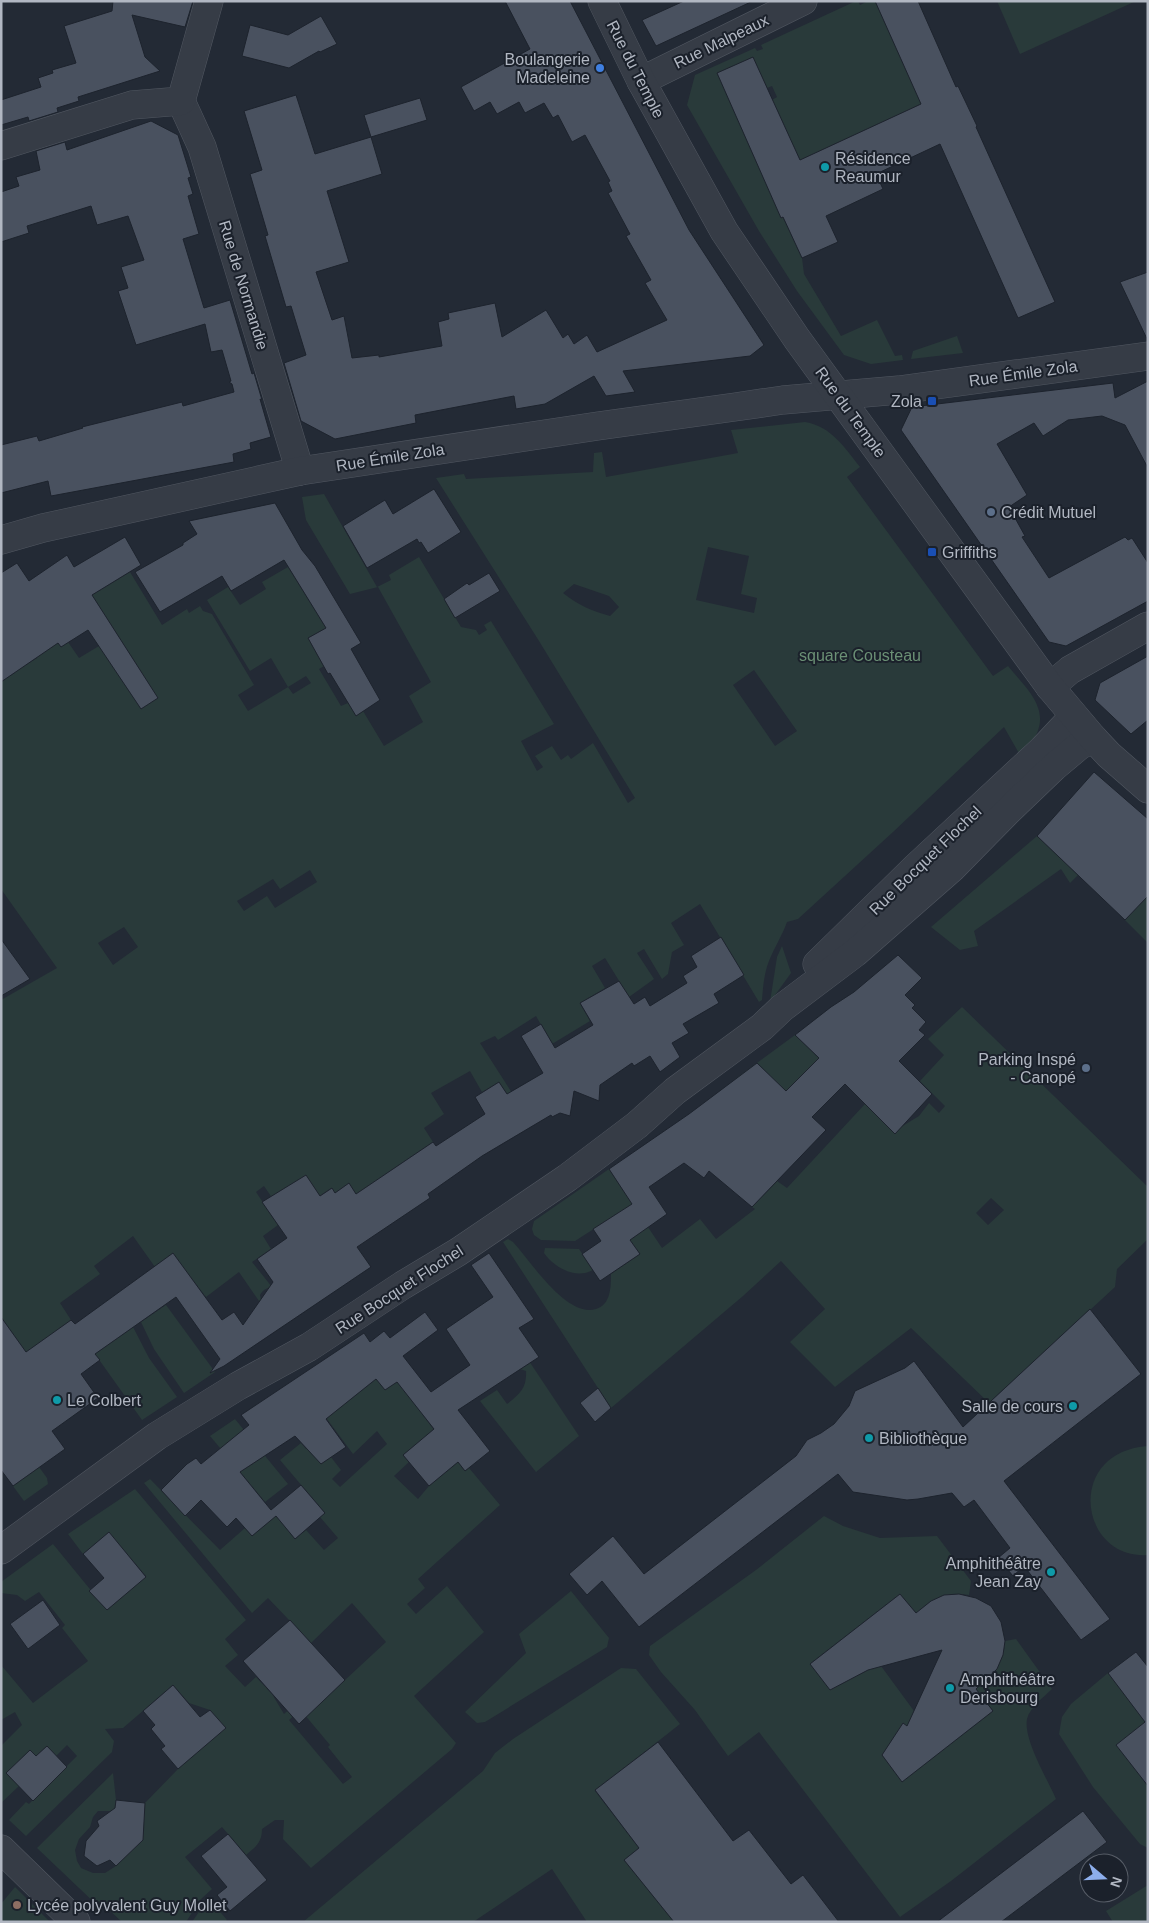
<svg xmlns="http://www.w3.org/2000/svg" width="1149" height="1923" viewBox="0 0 1149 1923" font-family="Helvetica,sans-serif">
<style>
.green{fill:#293a3a;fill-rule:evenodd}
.building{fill:#49515f;stroke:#1d232d}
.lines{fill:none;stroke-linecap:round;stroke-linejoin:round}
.minor-casing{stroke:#515761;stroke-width:29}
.tertiary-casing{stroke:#515761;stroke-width:29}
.minor{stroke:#363c46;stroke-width:28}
.tertiary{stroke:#363c46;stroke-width:28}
.shop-dot{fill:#3f7fe0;stroke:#1b212b;stroke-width:2}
.culture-dot{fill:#0f9aa8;stroke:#1b212b;stroke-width:2}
.transit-dot{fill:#1a4fb4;stroke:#1b212b;stroke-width:2}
.service-dot{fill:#5c6f8a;stroke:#1b212b;stroke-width:2}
.education-dot{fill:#8d6e63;stroke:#1b212b;stroke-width:2}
.labels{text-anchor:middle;stroke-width:4;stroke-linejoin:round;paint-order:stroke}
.street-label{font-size:16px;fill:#b1b7c2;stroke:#1b212b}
.poi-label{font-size:16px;fill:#b1b7c2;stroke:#1b212b;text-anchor:start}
.park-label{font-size:16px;fill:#6b9075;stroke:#1b212b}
</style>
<rect width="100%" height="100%" fill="#232a35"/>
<g class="green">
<path d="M856,1H858L860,5L868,1H875L921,104L800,160L772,100L777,97L772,86L767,88L753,57L717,73L781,217H783L802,258L804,274L841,336L877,320L895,356L902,355L903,360L871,364L844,355L797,291L759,231L687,105L695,75L755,48L757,51L763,49L761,45Z"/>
<path d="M997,1H1136L1020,54Z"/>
<path d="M957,336L963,353L911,359L913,351Z"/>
<path d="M805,422C832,427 844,447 860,467L847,477L993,676L1008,666C1023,685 1049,706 1037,733C1033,741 1025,748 1020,755L1004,727L893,832L798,919L787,922C782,936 774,948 769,961C764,973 763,988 762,1000L759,1002L700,904L671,923L684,945L672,952L668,974L662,979L644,949L637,953L654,979L629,997L605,958L592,966L605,988L580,1003L590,1021L552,1044L536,1016L498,1040L495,1036L480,1043L514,1096L510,1098L499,1082L482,1092L470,1071L431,1093L444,1114L424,1128L433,1142L387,1173L357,1196L349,1183L335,1193L331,1188L320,1196L290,1224L264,1186L256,1192L278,1225L263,1236L271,1249L252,1262L272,1287C266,1288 263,1290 260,1295L261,1300L259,1301L239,1272L206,1297L190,1277L155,1267L133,1236L94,1266L100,1274L60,1303L71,1320L52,1334L64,1351L9,1354L20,1344L1,1317V1000L57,968L1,889V678L3,680L13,674L1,654L13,645L26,665L37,658L31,649L52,635L61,647L68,642L79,658L99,646L142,673L92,595L130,572L162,625L187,609L189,613L200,606L203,611L212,614L254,685L238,695L248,711L288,687L271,658L250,671L207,600L228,587L240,605L266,589L262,582L288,567L326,628L308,638L324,666L319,669L341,706L348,703L363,711L384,746L423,722L409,696L431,682L378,587L350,594L306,520L302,497L324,494L377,587L391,580L389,575L419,557L461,627L476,630L479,635L487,630L484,625L491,621L554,724L521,741L537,771L543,767L535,756L552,746L561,760L568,755L571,759L593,743L628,803L635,798L539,641L436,478L464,474L466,479L593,472L594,453L602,452L606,477L738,453L731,430ZM708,547L749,556L741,594L757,598L754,613L696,600ZM574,584L609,596L619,607L610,616C592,611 578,605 563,593ZM754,670L797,731L775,746L733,685ZM306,676L311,683L293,694L288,687ZM310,870L317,882L275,908L267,896L244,911L237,901L273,879L280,889ZM124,927L138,947L113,965L98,943Z"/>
<path d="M1037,836L1078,875L1070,883L1061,869L974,931L978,946L960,950L931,927Z"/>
<path d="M1148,895V943L1125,920Z"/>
<path d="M782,946L791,973L770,1002L777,957Z"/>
<path d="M962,1007L1148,1187V1239L1117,1269L1115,1287L989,1403L911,1328L835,1387L790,1342L825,1309L781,1261L743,1296L611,1408L503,1242L508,1239L513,1242C530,1260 566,1318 596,1309C611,1305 611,1286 611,1274L639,1254L614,1216L575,1241L541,1240L534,1235L532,1229L534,1221L609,1169L662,1248L700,1219L716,1239L755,1209L752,1207L777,1181L787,1188L865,1104L901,1127L919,1116L929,1103L939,1113L945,1106L920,1081L944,1055L928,1039ZM991,1198L1004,1210L988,1225L976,1213Z"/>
<path d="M795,1035L819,1058L768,1111L735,1079Z"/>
<path d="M545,1248L579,1249L593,1270C575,1280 554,1267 544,1253Z"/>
<path d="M166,1305L215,1372L184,1393L154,1349L141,1322Z"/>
<path d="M133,1327L149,1358L177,1397L142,1420L95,1354Z"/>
<path d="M515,1340L579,1436L536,1472L480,1401L497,1390L507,1404C520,1394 527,1388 526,1371L520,1369Z"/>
<path d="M376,1379L398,1381L434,1430L403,1455L409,1462L394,1476L418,1499L429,1486L458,1462L465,1471L469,1468L500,1505L418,1579L425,1588L407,1604L416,1614L447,1586L484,1632L414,1696L456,1743L452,1749L311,1868L283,1839L284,1820H275L262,1829C262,1842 256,1847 246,1855L222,1827L185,1857L212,1889L200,1900L186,1922H122L105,1906L100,1908L37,1848L113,1773L116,1800L115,1811H98L93,1817L90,1827L79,1839L75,1850L77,1861L81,1868L93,1873H105L116,1866L143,1838L145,1803L178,1769L225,1728L210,1710L189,1703L173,1685L123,1728L105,1729L114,1741L112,1752L26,1836L9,1820L26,1802L29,1804L77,1756L67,1745L56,1756L47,1746L36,1756L30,1750L7,1773L19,1786L1,1803V1746L22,1725L15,1712L1,1720V1665L33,1703L88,1661L62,1628L65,1625L39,1592L25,1601L17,1595L1,1593V1582L53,1544L107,1610L146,1576L109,1533L83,1554L68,1534L135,1489L246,1620L225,1639L238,1655L225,1666L245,1687L256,1677L272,1694L284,1714L316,1686L331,1693L386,1642L352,1603L311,1643L268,1598L252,1613L144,1483L150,1479L220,1550L245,1528L276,1515L295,1539L306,1530L324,1550L338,1538L320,1517L325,1513L280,1460L301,1443L306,1449L317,1439L341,1470L332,1479L340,1487L387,1444L377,1431L353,1454L324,1415L352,1398ZM298,1712L304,1714L330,1745L328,1747L352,1777L343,1784L289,1720Z"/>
<path d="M235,1419L288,1484L265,1502L210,1436Z"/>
<path d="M1148,1446V1555C1079,1560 1064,1452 1148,1446Z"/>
<path d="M39,1467L47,1478L48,1484L24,1501L13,1486Z"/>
<path d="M824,1516L843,1526L880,1538L937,1536L971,1581L969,1595C948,1591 930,1598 917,1614L900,1594L811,1663L862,1669L881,1666L914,1711L909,1728L903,1724L882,1755L902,1781L993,1711L974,1686C993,1679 1004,1661 1005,1641L1016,1639L1052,1689C1044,1697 1030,1707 1027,1719C1023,1739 1048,1780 1056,1799L951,1881L900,1917L759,1732L728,1756L695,1710L661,1672L649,1655L650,1646L756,1570Z"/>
<path d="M571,1591L609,1638L607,1647L485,1722L477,1723L465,1712L526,1653L519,1634Z"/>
<path d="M621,1668L636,1669L680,1724L595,1791L639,1848L624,1860L674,1922H587L552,1869L473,1922H303L483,1771L495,1753L513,1739Z"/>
<path d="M1108,1673L1148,1725V1848L1140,1844L1093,1787L1059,1734L1062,1717L1071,1704Z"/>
<path d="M1148,1885V1921L1113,1922L1106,1911Z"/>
<path d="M15,1887L50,1922H1V1904Z"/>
<path d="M210,1900L227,1920L225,1922H192L205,1903Z"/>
</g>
<g class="building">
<path d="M113,1H193L185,27L132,15L145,57L160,71L78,97L79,101L57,108L58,112L29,121L28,117L1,125V100L41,87L38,78L53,73L52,70L76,63L64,26L112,11Z"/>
<path d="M505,1H570L689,230L764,345L750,356L623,371L635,392L606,396L594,376L545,404L516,409L514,396L415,415L416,423L335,439L301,421L284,363L306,355L291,306L286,307L265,236L268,235L250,174L262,170L244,111L296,95L315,154L371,137L382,174L327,191L349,262L316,272L332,320L344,316L352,358L379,355V357L442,346L438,322L449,319L448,313L495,303L502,337L546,310L563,338L568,334L574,344L587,335L597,352L667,320L645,283L651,280L626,236L630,234L608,193L612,191L608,182L610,181L585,135L572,142L558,115L553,118L544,103L525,113L519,102L497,114L490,102L474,111L461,87L530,49Z"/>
<path d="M684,1H753L656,46L642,20Z"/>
<path d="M875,1H918L956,87L958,86L977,126L976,127L1055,302L1018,318L940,144L876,174L883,189L826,216L838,242L802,258L783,217L781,218L717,73L753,57L800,160L921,104Z"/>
<path d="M321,16L337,44L320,52L319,51L289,68L242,56L250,25L288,35Z"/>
<path d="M420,98L427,120L371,137L364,115Z"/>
<path d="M151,121L178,135L191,177L188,178L193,194L188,196L199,234L183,239L204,308L230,300L252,374L254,373L262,400L260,399L271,437L250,443L251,449L233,454L234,462L51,496L48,481L1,493V445L37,436L39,441L83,428L82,427L182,402L183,406L234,392L232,384L229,382L231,381L222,350L211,352L205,324L136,345L118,291L128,288L121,267L144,260L128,216L97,225L91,206L27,226L29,233L1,242V192L19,186L16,177L40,170L36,151L65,142L67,150Z"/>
<path d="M1148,272V341L1120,282Z"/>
<path d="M1148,381V468L1125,425L1102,416L1068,420L1043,436L1034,423L997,444L1027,495L1009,507L1025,536L1022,537L1049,578L1125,537L1128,540L1132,538L1148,563V601L1066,646L1049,642L901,430L912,407L1113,383L1115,398Z"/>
<path d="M434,489L461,532L428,553L421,542L419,543L417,539L367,568L343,526L385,500L393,514Z"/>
<path d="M275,503L302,550L315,566L361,643L351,649L380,700L356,716L330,673L328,674L308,638L326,628L284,560L231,591L222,576L160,612L135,572L183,545V543L197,534L189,521Z"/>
<path d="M125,537L141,565L92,595L158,698L141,709L88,630L61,647L58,643L1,682V573L17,563L29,581L67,555L74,567Z"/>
<path d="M489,573L500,591L455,618L444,599L467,583L469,585Z"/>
<path d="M1148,656V720L1131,734L1095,700L1100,683Z"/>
<path d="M1094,772L1148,819V896L1125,920L1037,836Z"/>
<path d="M721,937L744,975L714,994L719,1003L683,1024L689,1033L672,1043L680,1057L660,1072L650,1056L634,1066L632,1063L600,1085L599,1101L574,1091L570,1116L560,1113L552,1117L551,1115L482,1156L428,1194L430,1198L357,1247L371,1267L224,1366L210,1373L220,1359L176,1297L95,1354L100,1360L81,1374L98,1398L52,1431L65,1449L13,1486L1,1470V1317L26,1352L71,1320L75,1324L173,1253L222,1320L234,1312L243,1325L273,1282L257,1259L287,1238L262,1202L306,1175L320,1196L332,1188L335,1193L349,1183L356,1194L433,1142L436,1146L485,1114L475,1097L499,1082L507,1094L543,1073L521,1036L541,1024L555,1048L593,1025L580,1003L619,981L634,1004L645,997L650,1006L687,983L683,976L697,967L691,956Z"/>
<path d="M1,939L30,979L1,996Z"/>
<path d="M898,955L922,978L905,995L915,1005L912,1008L926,1022L919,1030L925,1035L899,1061L932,1094L895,1134L845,1084L812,1117L826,1130L752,1207L709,1171L704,1178L684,1163L649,1187L667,1214L630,1240L640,1254L600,1281L582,1254L601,1241L593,1229L632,1204L609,1169L689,1114L757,1063L786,1091L819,1058L795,1035L831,1007L854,992Z"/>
<path d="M489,1253L534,1319L519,1328L539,1357L458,1410L490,1451L465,1471L458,1462L429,1486L403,1455L434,1429L397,1382L385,1390L376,1379L326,1419L346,1447L321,1464L295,1436L240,1472L271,1510L301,1485L325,1513L295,1539L276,1516L252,1536L236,1518L227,1527L201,1500L185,1516L161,1490L187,1464L196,1458L201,1464L249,1425L241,1415L364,1333L370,1342L384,1331L390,1338L425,1312L438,1330L403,1356L431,1392L470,1365L446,1329L493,1297L471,1265Z"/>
<path d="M1090,1309L1141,1374L1004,1481L1110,1619L1081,1640L1024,1566L1013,1576L998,1558L1010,1548L974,1500L964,1507L952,1493L918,1499L907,1500L853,1492L838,1474L639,1627L602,1581L587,1595L569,1574L613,1536L644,1574L796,1456L807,1440L821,1433L834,1424L849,1406L855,1391L905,1368L914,1361L963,1427Z"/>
<path d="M598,1388L611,1408L595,1422L580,1403Z"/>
<path d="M109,1532L146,1577L107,1610L89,1591L104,1578L83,1554Z"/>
<path d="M900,1594L916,1613L931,1601L944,1595L959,1594L976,1598L991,1606L1001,1622L1005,1641L1003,1655L997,1669L976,1689L993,1711L902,1782L882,1755L903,1723L907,1726L942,1650L868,1670L830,1690L810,1664Z"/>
<path d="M43,1600L60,1625L28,1649L10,1624Z"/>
<path d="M290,1620L345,1680L299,1724L243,1661Z"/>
<path d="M1136,1652L1148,1667V1786L1116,1745L1145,1722L1108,1673Z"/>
<path d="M173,1685L200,1717L210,1710L226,1728L178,1769L161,1749L165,1746L151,1729L155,1725L143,1711Z"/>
<path d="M658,1742L733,1841L749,1830L791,1884L803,1875L839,1922H674L624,1860L639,1848L595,1790Z"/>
<path d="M47,1746L67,1767L33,1801L6,1773L30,1750L36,1756Z"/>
<path d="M116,1800L145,1803L143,1840L116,1866L110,1860L97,1866L84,1856L86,1841L99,1826L97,1821L115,1808Z"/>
<path d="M1083,1811L1107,1842L1001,1922H937Z"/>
<path d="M228,1834L267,1880L230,1911L217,1895L227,1887L201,1856Z"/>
</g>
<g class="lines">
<defs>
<g id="minor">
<path d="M641,81L803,1"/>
<path d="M181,101L202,147L300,471"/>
<path d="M1,146L132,105L181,101L209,1"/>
<path d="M1,540L43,528L300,471L598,426L735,407L783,400L899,390L1148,356"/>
<path d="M1050,687L1070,670L1148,626"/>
<path d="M817,964L916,867L1043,749L1074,716"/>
<path d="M1,1550L157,1436L238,1386L309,1347L403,1285L458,1252L567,1178L637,1125L675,1091L762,1027L782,1008L855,953L952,868L1007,812L1054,767L1079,746L1093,738"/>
<path d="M1,1849L76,1922"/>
</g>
<path id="tertiary" d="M602,1L641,81L724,231L797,339L1050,687L1093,738L1109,755L1148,789"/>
</defs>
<use href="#minor" class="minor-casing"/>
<use href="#tertiary" class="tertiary-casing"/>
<use href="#minor" class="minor"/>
<use href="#tertiary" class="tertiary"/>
</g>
<circle class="shop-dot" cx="600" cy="68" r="5"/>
<g class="culture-dot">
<circle cx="825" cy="167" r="5"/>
<circle cx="57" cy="1400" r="5"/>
<circle cx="1073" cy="1406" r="5"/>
<circle cx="869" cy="1438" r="5"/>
<circle cx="1051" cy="1572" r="5"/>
<circle cx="950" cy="1688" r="5"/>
</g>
<g class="transit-dot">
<rect x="927" y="396" width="10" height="10" rx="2.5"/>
<rect x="927" y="547" width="10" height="10" rx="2.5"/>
</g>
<g class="service-dot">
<circle cx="991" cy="512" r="5"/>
<circle cx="1086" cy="1068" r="5"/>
</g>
<circle class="education-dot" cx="17" cy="1905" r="5"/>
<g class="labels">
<g class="street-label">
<text transform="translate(721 41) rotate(-26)" y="6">Rue Malpeaux</text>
<text transform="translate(636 69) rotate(63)" y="6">Rue du Temple</text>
<text transform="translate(244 285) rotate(73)" y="6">Rue de Normandie</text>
<text transform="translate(1023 373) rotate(-8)" y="6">Rue Émile Zola</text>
<text transform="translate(851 412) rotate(54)" y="6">Rue du Temple</text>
<text transform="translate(390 457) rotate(-9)" y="6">Rue Émile Zola</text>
<text transform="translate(925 860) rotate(-44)" y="6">Rue Bocquet Flochel</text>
<text transform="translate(399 1289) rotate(-33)" y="6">Rue Bocquet Flochel</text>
</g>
<g class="poi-label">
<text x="590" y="65" text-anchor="end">Boulangerie<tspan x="590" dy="18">Madeleine</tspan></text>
<text x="835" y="164">Résidence<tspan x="835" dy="18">Reaumur</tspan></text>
<text x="922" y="407" text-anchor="end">Zola</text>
<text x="1001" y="518">Crédit Mutuel</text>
<text x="942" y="558">Griffiths</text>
<text x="1076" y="1065" text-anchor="end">Parking Inspé<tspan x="1076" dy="18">- Canopé</tspan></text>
<text x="67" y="1406">Le Colbert</text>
<text x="1063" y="1412" text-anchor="end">Salle de cours</text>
<text x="879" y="1444">Bibliothèque</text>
<text x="1041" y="1569" text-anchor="end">Amphithéâtre<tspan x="1041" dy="18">Jean Zay</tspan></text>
<text x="960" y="1685">Amphithéâtre<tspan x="960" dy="18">Derisbourg</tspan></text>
<text x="27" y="1911">Lycée polyvalent Guy Mollet</text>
</g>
<g class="park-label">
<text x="860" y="661">square Cousteau</text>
</g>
</g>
<rect width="1149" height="1923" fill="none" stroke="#b1b7c2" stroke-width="5"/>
<g transform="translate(1104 1878) rotate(109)"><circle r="24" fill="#1b212b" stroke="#575d67"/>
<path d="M0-4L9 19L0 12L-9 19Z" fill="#8daeeb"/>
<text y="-8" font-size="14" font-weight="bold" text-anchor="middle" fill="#b1b7c2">N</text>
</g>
</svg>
